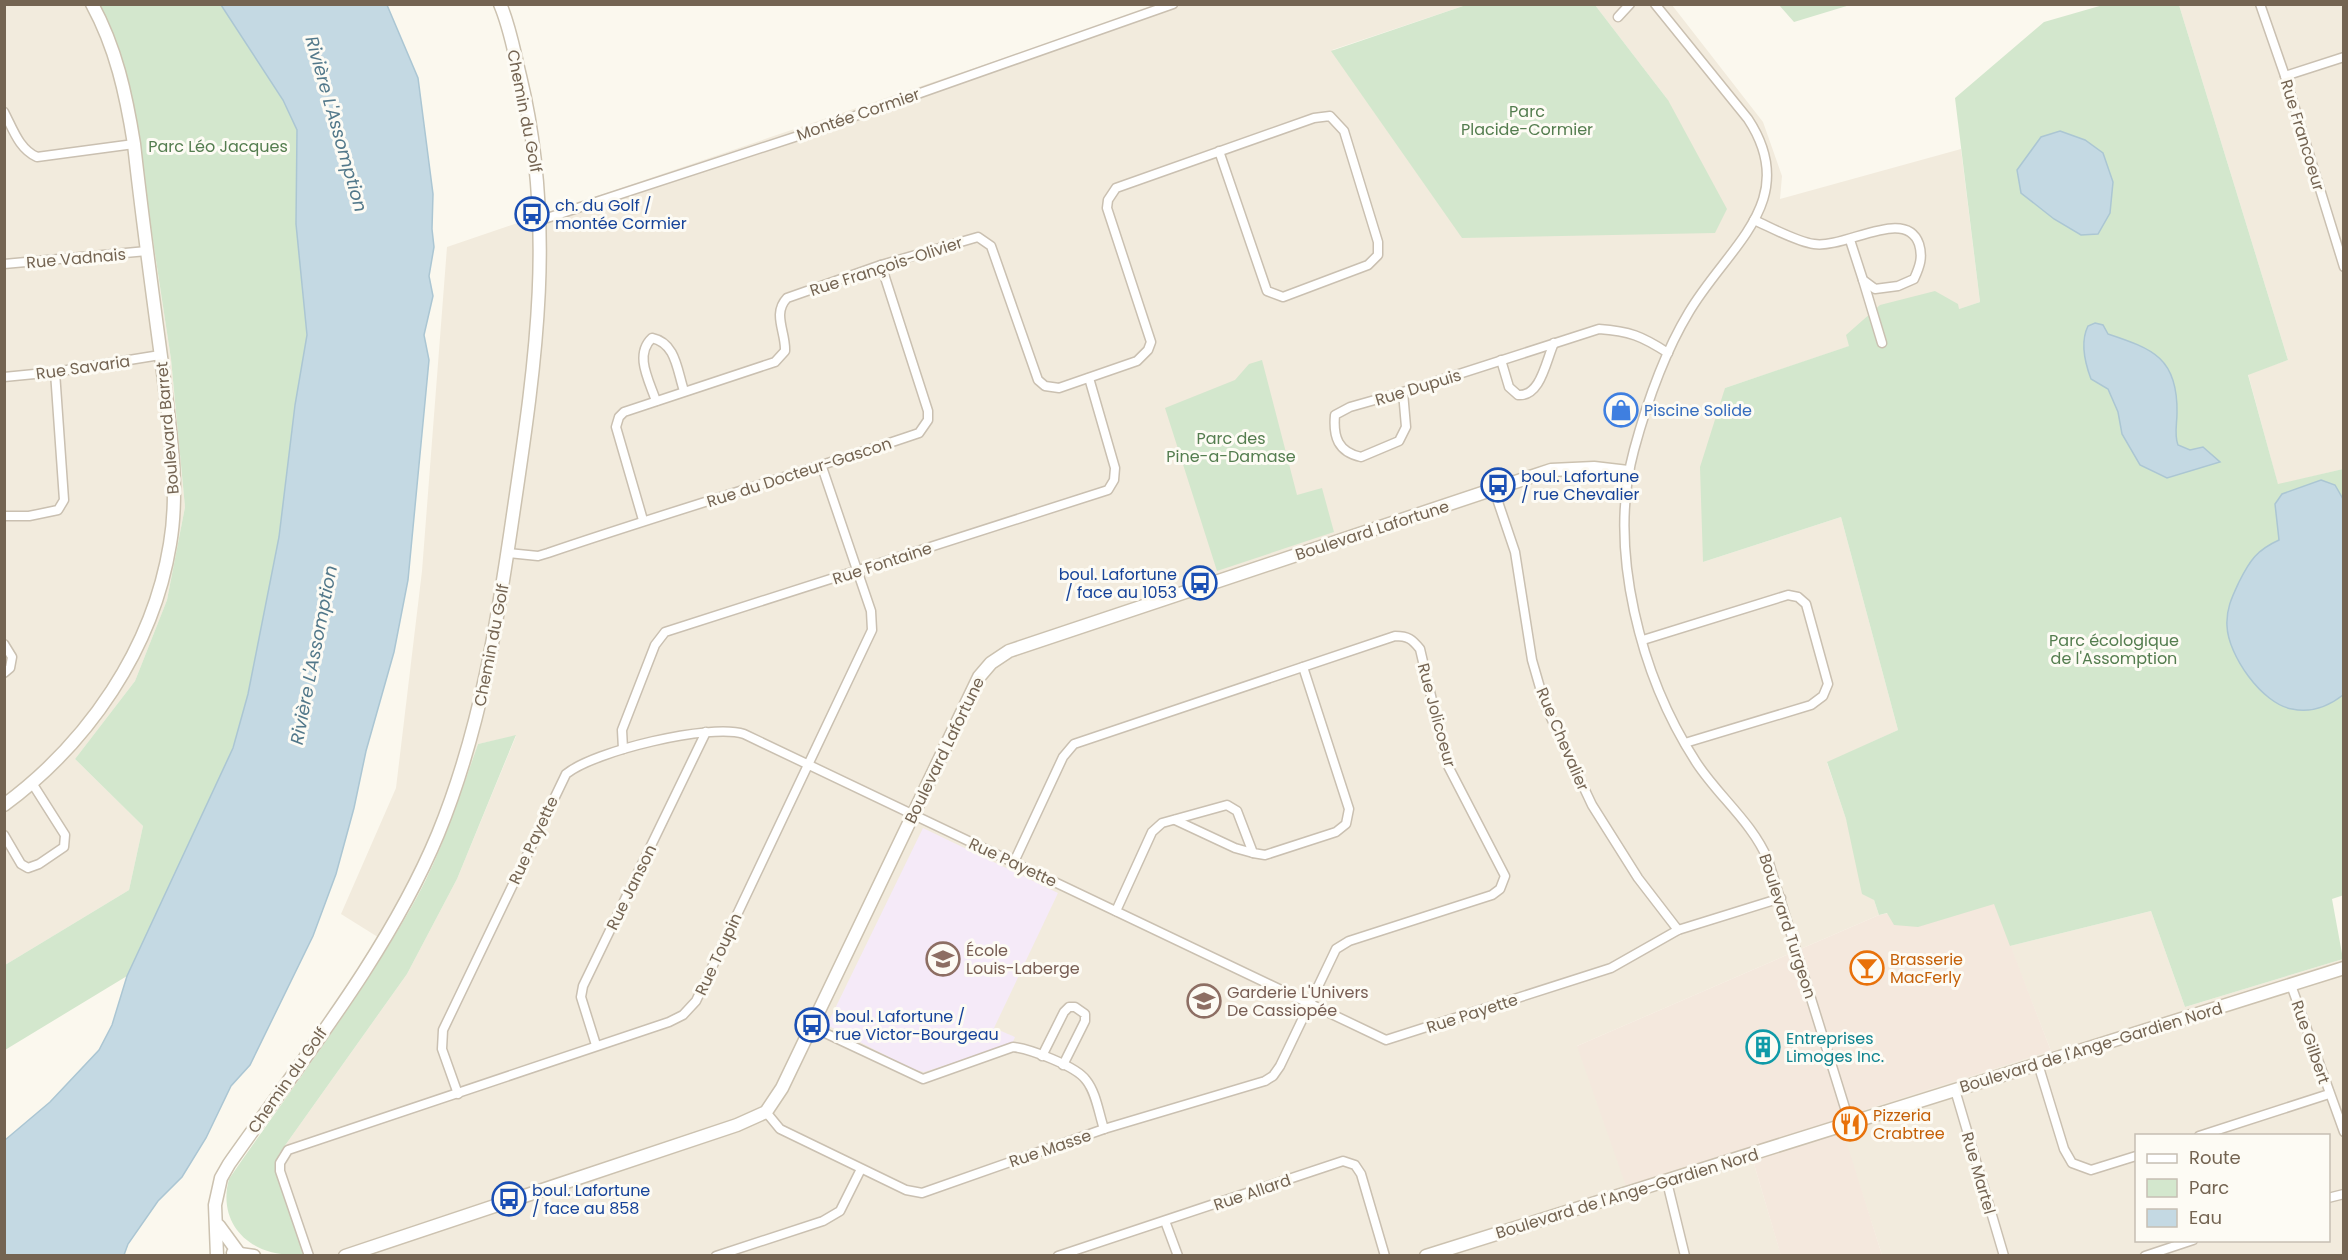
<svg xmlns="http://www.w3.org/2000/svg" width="2348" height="1260" viewBox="0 0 2348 1260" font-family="Poppins,sans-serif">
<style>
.residential{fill:#f2ebdd;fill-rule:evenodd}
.commercial{fill:#f4e8dd}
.education{fill:#f5eaf8}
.green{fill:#d3e7cd}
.water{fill:#c4d9e3;stroke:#abc6d3;stroke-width:1.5}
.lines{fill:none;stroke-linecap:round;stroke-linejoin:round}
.street-casing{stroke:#cac0b1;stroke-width:11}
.secondary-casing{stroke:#ccc2b0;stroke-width:15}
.street{stroke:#fff;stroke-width:8}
.secondary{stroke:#fff;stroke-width:12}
.labels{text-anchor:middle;stroke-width:6;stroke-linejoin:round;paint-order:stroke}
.street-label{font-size:16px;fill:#746452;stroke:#fdfbf4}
.park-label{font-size:16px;fill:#547d4f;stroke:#fdfbf4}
.transit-label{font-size:16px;fill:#164399;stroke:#fdfbf4;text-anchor:start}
.shop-label{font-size:16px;fill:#366cbe;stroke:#fdfbf4;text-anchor:start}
.education-label{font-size:16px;fill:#785e54;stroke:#fdfbf4;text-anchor:start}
.food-label{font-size:16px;fill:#c56008;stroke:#fdfbf4;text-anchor:start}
.culture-label{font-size:16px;fill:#0d838f;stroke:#fdfbf4;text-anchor:start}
.water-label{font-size:18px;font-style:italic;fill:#52788a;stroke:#fdfbf4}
</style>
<rect width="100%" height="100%" fill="#fbf8ee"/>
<g class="residential">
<path d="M5,5H91L130,89L171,359L185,507L167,600L135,681L75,759L143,826L129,890L5,965Z"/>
<path d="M1160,5H1466L1332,50L1668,100L1595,5H1672L1763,122L1782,176L1780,199L1961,149L1980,302L1725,388L1703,562L1841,517L1898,730L1827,763L1879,915L1577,1046L1749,1147L1781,1255H304L277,1168L279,1154L407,974L457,879L516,736L478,744L453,818L418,895L389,944L341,914L396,788L422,571L447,247Z"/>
<path d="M2179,5H2343V469L2278,485L2248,374L2288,360Z"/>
<path d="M2151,911L2185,1007L2343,959V1255H1882L1838,1118L2051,1051L2010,946ZM2136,1136H2328V1240H2136Z"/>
</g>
<path class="commercial" d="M1990,892L2051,1051L1839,1118L1882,1255L1781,1256L1749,1147L1626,1186L1577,1046L1879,915Z"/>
<path class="education" d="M923,828L1058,893L994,1028L1015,1037L1012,1044L924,1072L912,1069L827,1025Z"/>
<g class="green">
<path d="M91,5H221L283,100L297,130L296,224L307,335L295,405L279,537L248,694L233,748L127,976L5,1050V965L129,890L143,826L75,759L135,681L167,600L185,507L171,359L130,89Z"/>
<path d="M1466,5H1595L1668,100L1727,209L1715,233L1462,238L1331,51Z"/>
<path d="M1779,5H1850L1794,22Z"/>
<path d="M2103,5H2179L2288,360L2248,375L2278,484L2343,469L2344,895L2332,899L2343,959L2185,1007L2151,911L2010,946L1994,904L1918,927L1894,925L1887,913L1879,915L1874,900L1862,894L1846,819L1827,762L1898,730L1841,517L1703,562L1700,467L1725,388L1849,346L1846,335L1880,305L1935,291L1958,304L1959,309L1980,302L1955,98L2044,22Z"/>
<path d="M1262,360L1297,495L1322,488L1334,532L1217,571L1165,408L1235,380L1249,364Z"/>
<path d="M516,735L457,879L407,974L279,1154L277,1168L303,1254C254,1260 216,1226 229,1179C293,1086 363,995 417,897C443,849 460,795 478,744Z"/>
</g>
<g class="water">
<path d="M221,5H387L418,78L433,194L432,229L434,247L429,276L433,296L424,335L429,360L408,580L394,652L366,751L354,808L336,874L313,936L250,1065L231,1086L206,1138L182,1177L158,1201L128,1244L124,1255H5V1140L50,1102L99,1050L112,1025L127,976L233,748L248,694L279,537L295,405L307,335L296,224L297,130L283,100Z"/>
<path d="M2060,131L2085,140L2103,153L2113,182L2110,213L2098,234L2081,235L2054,219L2021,193L2017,170L2041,137Z"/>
<path d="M2095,323L2103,325L2108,334C2153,349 2178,358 2177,413C2177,424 2174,435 2178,445L2190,450L2203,447L2220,462L2167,478L2140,465L2122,434L2118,412L2108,389L2091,379C2085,363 2080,342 2088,326Z"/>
<path d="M2321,480L2335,485L2343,499V695C2329,706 2311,713 2292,709C2262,704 2228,655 2227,626C2226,609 2232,597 2239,582C2250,560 2257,550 2279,540L2275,504L2282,494Z"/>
</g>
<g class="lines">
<defs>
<g id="street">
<path d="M1655,4L1748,119C1802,201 1728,246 1689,312C1663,355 1647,402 1634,450C1607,550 1641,677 1696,762C1718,796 1752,822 1768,860L1850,1124"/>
<path d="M2260,4L2285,76L2344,267"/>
<path d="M1618,17L1630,4"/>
<path d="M2285,76L2344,57"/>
<path d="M4,112C13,129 19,149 37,157L134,144"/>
<path d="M541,220L804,134L1173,4"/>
<path d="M1754,220C1770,227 1797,242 1814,244C1845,249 1906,206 1919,244C1923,257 1920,266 1914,279L1898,286L1875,289L1863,280L1850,240"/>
<path d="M4,264L147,251"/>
<path d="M1863,280L1882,343"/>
<path d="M1501,360L1509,387L1518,395C1541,397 1546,360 1554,343"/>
<path d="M4,377L55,372L160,355"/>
<path d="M1403,392L1406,427L1399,441L1361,457C1338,452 1333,437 1335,415L1350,407L1403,392L1599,329C1629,331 1642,336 1668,353"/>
<path d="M656,401C649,380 634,355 652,338C676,343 677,370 684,391"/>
<path d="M1494,490L1515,552L1532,660L1545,705L1592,805L1638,878L1678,930"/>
<path d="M4,516H29L58,510L64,500L55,372"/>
<path d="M643,520L616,427L619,417L624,412L775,362L785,351C786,332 772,314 787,298L881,265L978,237L991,246L1038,380L1045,386L1059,388L1137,361L1148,350L1151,342L1107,208L1108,200L1116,188L1314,118L1330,116L1344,131L1378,242V255L1368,265L1283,297L1267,291L1219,151"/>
<path d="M508,553L538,556L548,553C671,511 796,475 919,433L928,420V411L881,265"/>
<path d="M1643,640L1788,595L1798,597L1806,604L1828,684L1823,696L1811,705L1685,743"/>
<path d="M4,644L12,657L10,668L4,673"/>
<path d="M623,749L622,730L655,645L665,632L1108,490L1114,480L1115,468L1089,378"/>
<path d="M1175,820L1235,848L1253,853"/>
<path d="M4,835L21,864L28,868L39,864L64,847L65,835L32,783"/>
<path d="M1116,911L1152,832L1162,823L1227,805L1237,811L1253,853L1265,855L1336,832L1346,824L1349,809L1303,667"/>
<path d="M2291,985L2344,1132"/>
<path d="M810,1026L923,1079L1013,1047C1030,1049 1076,1066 1086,1080C1096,1092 1099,1114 1104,1129"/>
<path d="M596,1045L581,997L583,986L706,732"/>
<path d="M1042,1056L1064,1012L1069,1007H1075L1085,1014V1021L1063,1065"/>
<path d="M2038,1064L2064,1149L2072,1163L2091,1170L2136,1156"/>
<path d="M1955,1090L2004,1256"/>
<path d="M458,1094L442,1049L443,1030L566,774C594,751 710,723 744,734L1386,1040L1611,968L1678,930L1781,898"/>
<path d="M766,1112L780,1129L906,1190L922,1193L1104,1129L1265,1081L1273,1076L1280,1066L1336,949L1349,941L1492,895L1500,889L1505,876L1447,764L1420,649C1412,639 1408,636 1395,636L1074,744L1063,757L1014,862"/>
<path d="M2199,1136L2329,1094"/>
<path d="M1667,1182L1685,1256"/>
<path d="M2328,1198L2344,1194"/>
<path d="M1165,1221L1178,1256"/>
<path d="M309,1256L280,1171V1163L288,1150L669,1022L683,1015L696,1001L872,630L871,611L822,467"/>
<path d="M716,1256L823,1221L840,1211L861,1169"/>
<path d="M1058,1256L1343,1161L1355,1165L1361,1174L1385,1256"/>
<path d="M2145,1256L2193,1240"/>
</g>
<g id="secondary">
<path d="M4,805C88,743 153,649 170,544C180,486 169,422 162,364C152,290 142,217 134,144C126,94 116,48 92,4"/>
<path d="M219,1226L238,1252"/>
<path d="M233,1253L254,1256"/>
<path d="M217,1256L215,1205L221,1178L229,1164C302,1060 389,952 438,834C481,729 498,619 514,508C536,360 556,224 520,76C514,52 510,27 500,4"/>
<path d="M345,1256L737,1125L766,1112L782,1088L979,677L991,663L1009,651L1551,470L1594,468L1628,472"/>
<path d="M1426,1256L2344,968"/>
</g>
</defs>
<use href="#street" class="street-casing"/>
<use href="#secondary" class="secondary-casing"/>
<use href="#street" class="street"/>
<use href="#secondary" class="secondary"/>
</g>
<defs>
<symbol id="bus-ring" viewBox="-11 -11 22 22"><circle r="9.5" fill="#fdfbf4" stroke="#1a4fb4" stroke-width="1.5"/><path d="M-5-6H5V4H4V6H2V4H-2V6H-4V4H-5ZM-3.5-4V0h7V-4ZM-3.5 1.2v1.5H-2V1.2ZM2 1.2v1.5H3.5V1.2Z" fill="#1a4fb4"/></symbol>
<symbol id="shop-ring" viewBox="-11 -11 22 22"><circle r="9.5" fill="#fdfbf4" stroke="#3f7fe0" stroke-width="1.5"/><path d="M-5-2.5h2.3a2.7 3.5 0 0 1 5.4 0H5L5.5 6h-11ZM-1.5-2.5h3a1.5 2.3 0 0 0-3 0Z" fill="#3f7fe0"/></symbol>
<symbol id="school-ring" viewBox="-11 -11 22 22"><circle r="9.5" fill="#fdfbf4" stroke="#8d6e63" stroke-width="1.5"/><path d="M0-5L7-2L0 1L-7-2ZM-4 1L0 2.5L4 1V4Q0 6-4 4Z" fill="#8d6e63"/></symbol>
<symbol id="bar-ring" viewBox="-11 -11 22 22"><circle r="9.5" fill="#fdfbf4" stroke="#e8710a" stroke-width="1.5"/><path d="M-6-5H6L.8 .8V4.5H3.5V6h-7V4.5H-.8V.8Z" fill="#e8710a"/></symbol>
<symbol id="building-ring" viewBox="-11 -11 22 22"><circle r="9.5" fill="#fdfbf4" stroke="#0f9aa8" stroke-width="1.5"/><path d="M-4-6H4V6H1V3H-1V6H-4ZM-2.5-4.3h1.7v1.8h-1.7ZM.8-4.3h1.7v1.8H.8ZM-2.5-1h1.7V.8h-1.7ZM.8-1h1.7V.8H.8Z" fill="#0f9aa8"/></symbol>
<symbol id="restaurant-ring" viewBox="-11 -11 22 22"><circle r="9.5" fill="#fdfbf4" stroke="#e8710a" stroke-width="1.5"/><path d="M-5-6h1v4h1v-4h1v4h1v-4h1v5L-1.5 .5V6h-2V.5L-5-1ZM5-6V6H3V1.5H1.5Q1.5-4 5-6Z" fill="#e8710a"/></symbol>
</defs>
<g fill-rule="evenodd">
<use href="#bus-ring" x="513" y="195" width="38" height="38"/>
<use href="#shop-ring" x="1602" y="391" width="38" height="38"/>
<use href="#bus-ring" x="1479" y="466" width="38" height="38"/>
<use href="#bus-ring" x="1181" y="564" width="38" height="38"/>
<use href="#school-ring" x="924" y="940" width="38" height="38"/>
<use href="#bar-ring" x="1848" y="949" width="38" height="38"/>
<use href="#school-ring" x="1185" y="982" width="38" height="38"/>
<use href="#bus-ring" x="793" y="1006" width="38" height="38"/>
<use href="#building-ring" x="1744" y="1028" width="38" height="38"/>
<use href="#restaurant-ring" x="1831" y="1105" width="38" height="38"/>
<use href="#bus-ring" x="490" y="1180" width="38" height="38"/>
</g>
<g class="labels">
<g class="street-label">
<text transform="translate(525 111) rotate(79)" y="6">Chemin du Golf</text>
<text transform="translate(858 114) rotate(-19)" y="6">Montée Cormier</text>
<text transform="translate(2303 135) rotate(73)" y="6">Rue Francoeur</text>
<text transform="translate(76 258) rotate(-5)" y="6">Rue Vadnais</text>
<text transform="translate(886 266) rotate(-18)" y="6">Rue François-Olivier</text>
<text transform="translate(83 367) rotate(-8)" y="6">Rue Savaria</text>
<text transform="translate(1418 387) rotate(-17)" y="6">Rue Dupuis</text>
<text transform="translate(167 428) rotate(-95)" y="6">Boulevard Barret</text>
<text transform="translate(799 472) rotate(-18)" y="6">Rue du Docteur-Gascon</text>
<text transform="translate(1372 530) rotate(-18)" y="6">Boulevard Lafortune</text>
<text transform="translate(882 563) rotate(-18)" y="6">Rue Fontaine</text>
<text transform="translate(491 645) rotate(-79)" y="6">Chemin du Golf</text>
<text transform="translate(1437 715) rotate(75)" y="6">Rue Jolicoeur</text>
<text transform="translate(1563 739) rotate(67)" y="6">Rue Chevalier</text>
<text transform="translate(944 750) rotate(-64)" y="6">Boulevard Lafortune</text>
<text transform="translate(533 840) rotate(-65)" y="6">Rue Payette</text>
<text transform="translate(1013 862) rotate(25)" y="6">Rue Payette</text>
<text transform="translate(631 887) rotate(-64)" y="6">Rue Janson</text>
<text transform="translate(1788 926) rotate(72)" y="6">Boulevard Turgeon</text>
<text transform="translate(718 954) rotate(-65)" y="6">Rue Toupin</text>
<text transform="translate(1472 1013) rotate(-18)" y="6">Rue Payette</text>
<text transform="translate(2311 1042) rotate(71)" y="6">Rue Gilbert</text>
<text transform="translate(2091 1047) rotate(-17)" y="6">Boulevard de l'Ange-Gardien Nord</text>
<text transform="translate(287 1080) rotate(-55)" y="6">Chemin du Golf</text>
<text transform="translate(1050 1148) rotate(-19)" y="6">Rue Masse</text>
<text transform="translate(1979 1173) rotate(74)" y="6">Rue Martel</text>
<text transform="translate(1252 1192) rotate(-19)" y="6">Rue Allard</text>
<text transform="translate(1627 1193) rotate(-17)" y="6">Boulevard de l'Ange-Gardien Nord</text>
</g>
<g class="park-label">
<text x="1527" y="117">Parc<tspan x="1527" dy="18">Placide-Cormier</tspan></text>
<text x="218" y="152">Parc Léo Jacques</text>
<text x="1231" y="444">Parc des<tspan x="1231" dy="18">Pine-a-Damase</tspan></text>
<text x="2114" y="646">Parc écologique<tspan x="2114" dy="18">de l'Assomption</tspan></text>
</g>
<g class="transit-label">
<text x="555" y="211">ch. du Golf /<tspan x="555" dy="18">montée Cormier</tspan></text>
<text x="1521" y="482">boul. Lafortune<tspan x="1521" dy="18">/ rue Chevalier</tspan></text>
<text x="1177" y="580" text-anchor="end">boul. Lafortune<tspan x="1177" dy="18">/ face au 1053</tspan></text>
<text x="835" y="1022">boul. Lafortune /<tspan x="835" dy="18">rue Victor-Bourgeau</tspan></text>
<text x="532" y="1196">boul. Lafortune<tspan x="532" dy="18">/ face au 858</tspan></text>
</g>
<g class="shop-label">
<text x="1644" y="416">Piscine Solide</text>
</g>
<g class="education-label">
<text x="966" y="956">École<tspan x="966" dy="18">Louis-Laberge</tspan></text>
<text x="1227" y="998">Garderie L'Univers<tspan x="1227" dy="18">De Cassiopée</tspan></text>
</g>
<g class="food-label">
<text x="1890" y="965">Brasserie<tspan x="1890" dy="18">MacFerly</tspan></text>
<text x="1873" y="1121">Pizzeria<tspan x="1873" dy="18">Crabtree</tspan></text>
</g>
<g class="culture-label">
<text x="1786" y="1044">Entreprises<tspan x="1786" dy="18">Limoges Inc.</tspan></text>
</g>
<g class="water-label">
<text transform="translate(336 124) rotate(74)" y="6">Rivière L'Assomption</text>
<text transform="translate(314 655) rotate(-79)" y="6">Rivière L'Assomption</text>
</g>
</g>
<rect width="2348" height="1260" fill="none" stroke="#746452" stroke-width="12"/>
<rect x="2135" y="1134" width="195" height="108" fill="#fdfbf4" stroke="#c6bfb3" stroke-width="1.5"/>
<rect x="2147" y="1154" width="30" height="9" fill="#ffffff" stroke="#c6bfb3" stroke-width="1.5"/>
<text x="2189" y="1164" font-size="18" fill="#746452">Route</text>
<rect x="2147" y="1179" width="30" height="18" fill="#d3e7cd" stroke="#c6bfb3" stroke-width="1.5"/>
<text x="2189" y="1194" font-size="18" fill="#746452">Parc</text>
<rect x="2147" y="1209" width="30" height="18" fill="#c4d9e3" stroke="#c6bfb3" stroke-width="1.5"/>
<text x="2189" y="1224" font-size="18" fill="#746452">Eau</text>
</svg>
